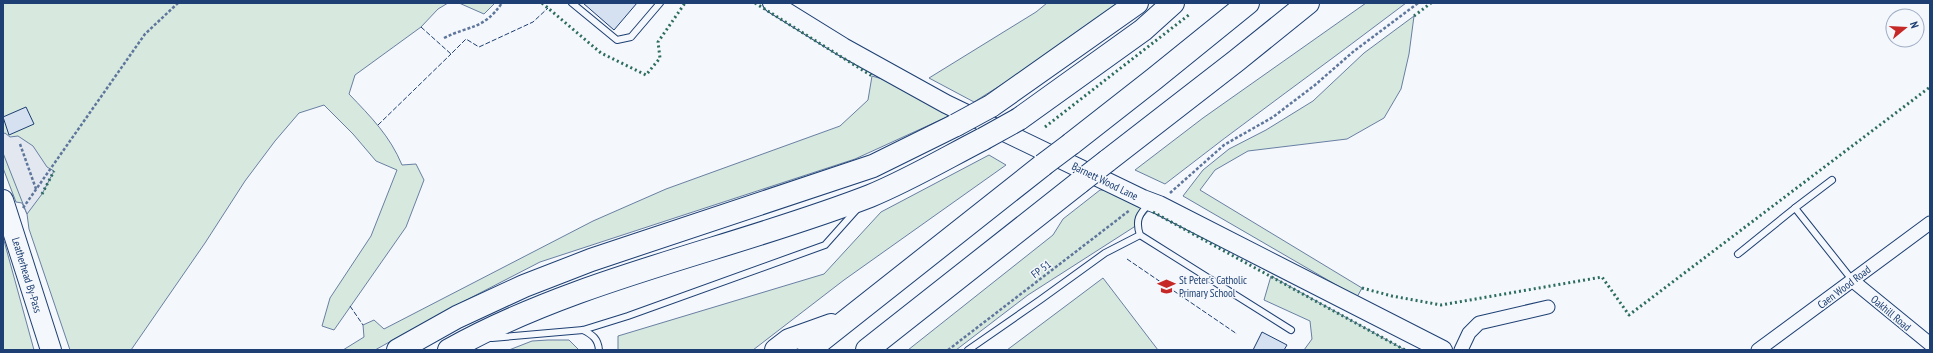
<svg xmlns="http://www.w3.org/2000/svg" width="1933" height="353" viewBox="0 0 1933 353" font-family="'PT Sans Narrow',sans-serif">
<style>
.green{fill:#d7e8df;stroke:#687fa3}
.parking{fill:#e3e8f0;stroke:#687fa3}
.building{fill:#d5e0f0;stroke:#1d3f73}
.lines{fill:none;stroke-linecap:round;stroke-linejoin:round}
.lane-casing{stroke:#1d3f73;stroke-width:8}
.street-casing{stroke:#1d3f73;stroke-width:15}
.secondary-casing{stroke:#1d3f73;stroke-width:20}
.primary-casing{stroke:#1d3f73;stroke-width:22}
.highway-casing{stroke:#1d3f73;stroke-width:24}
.path{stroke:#5e769c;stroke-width:2.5;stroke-dasharray:3 2;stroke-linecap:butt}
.lane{stroke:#f4f7fb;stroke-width:6}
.street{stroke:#f4f7fb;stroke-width:13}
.secondary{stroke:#f4f7fb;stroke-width:18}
.primary{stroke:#f4f7fb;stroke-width:20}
.highway{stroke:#f4f7fb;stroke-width:22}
.highway-bridge-casing{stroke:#1d3f73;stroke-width:24;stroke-linecap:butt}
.highway-bridge{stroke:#f4f7fb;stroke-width:22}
.hedge{stroke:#2c6c60;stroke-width:3;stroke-dasharray:2 3;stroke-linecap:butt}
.fence{stroke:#1d3f73;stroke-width:1;stroke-dasharray:5 2;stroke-linecap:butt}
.labels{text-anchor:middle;stroke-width:3;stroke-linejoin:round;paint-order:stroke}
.street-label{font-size:11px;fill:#1d3f73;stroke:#f4f7fb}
.poi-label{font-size:11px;fill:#1d3f73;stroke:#f4f7fb;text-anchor:start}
</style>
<rect width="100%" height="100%" fill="#f4f7fb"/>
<g class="green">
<path d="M3,3H448L438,9L421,27L355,75L349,94C371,117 390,136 402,165L416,164L424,180L406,227L334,330L322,326L330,298L371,236L397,170L376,161L353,134L324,105L299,113L275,141L245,181L205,243L131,350H70L29,229L27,214L22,203L16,202L3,168Z"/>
<path d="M459,3H495L484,14Z"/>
<path d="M1047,3H1118L1071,41L974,102L929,78L1036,12Z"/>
<path d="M1366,3H1406C1326,64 1244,122 1165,184L1135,170L1203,118Z"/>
<path d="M1414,16L1409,54L1401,89L1384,118L1347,139L1248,151L1215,170L1200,190L1362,288L1357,297L1183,196L1203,170L1229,149L1266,130L1313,101L1364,53Z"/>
<path d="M872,76L889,81L949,116L855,159L540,262L449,309L375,350H343L364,337L363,325L374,320L384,329L593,221L666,189L840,126L868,100Z"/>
<path d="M989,155L1006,165L844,280L753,350H618V336L824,274L881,212Z"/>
<path d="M1100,190H1114L1149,210L1134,227L1028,295L956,350H908L1053,235L1063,219Z"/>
<path d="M3,237L34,350H3Z"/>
<path d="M1271,276L1405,350H1304L1312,339L1310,321L1264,300Z"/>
<path d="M1103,278L1158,350H1007Z"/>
<path d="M548,340H569L579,350H509L532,341Z"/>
</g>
<path class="parking" d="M5,133L10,137L18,136L33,146L47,167L54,171L42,194L27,214L3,153V134Z"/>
<g class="building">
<path d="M583,3H637L614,30Z"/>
<path d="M26,107L34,124L9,135L3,117Z"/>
<path d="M1262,332L1287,345L1284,350H1253Z"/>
</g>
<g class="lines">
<defs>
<g id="lane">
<path d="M572,3L617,40L631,37L660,3"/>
<path d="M1832,180L1795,208L1853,281"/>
<path d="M1150,203C1139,214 1135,220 1140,235L1291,330"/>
<path d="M1738,254L1795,208"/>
<path d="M583,330C593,335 598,339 599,350"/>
<path d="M492,338L583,330L628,316L825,245L858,208"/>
<path d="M968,350L1040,300L1105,253L1140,235"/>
</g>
<g id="street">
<path d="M1853,281L1930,344"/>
<path d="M1461,350L1469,333L1479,323L1548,307"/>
<path d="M1758,350L1930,223"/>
</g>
<path id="secondary" d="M772,3L843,47L946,104L1143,199L1159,205L1443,350"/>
<path id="primary" d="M3,200L51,350"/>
<g id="highway">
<path d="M991,106L1137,3"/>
<path d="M1019,119L1143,30L1173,3"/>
<path d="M1071,144L1154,79L1248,3"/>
<path d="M1107,161L1236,61L1308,3"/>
<path d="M398,350L457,317L524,286L591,260L873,166L956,125"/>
<path d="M449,350C580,277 731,250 870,196C909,180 946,158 983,139"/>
<path d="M776,350L789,340L831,325"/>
<path d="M809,350L1043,165"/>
<path d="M867,350L1080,182"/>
</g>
</defs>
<use href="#lane" class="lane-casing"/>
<use href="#street" class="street-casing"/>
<use href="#secondary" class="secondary-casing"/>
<use href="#primary" class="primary-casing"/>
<use href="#highway" class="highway-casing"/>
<g class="path">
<path d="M444,38C470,25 483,30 502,3"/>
<path d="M20,144L36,189"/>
<path d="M1170,193L1224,145L1273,117L1315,85L1354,51L1418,3"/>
<path d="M23,208L145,34L178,3"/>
<path d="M948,350L1130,210"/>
</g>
<use href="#lane" class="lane"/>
<use href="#street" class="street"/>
<use href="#secondary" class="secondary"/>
<use href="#primary" class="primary"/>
<use href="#highway" class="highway"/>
<defs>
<g id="highway-bridge">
<path d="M956,125L991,106"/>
<path d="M983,139L1019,119"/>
<path d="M1043,165L1071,144"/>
<path d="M1080,182L1107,161"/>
</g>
</defs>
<use href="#highway-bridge" class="highway-bridge-casing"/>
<use href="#highway-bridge" class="highway-bridge"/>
<g class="hedge">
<path d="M542,3L601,53L646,75L660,58L658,42L685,3"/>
<path d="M755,3L872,76"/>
<path d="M1414,16L1431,3"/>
<path d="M1045,127L1190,14"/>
<path d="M42,194L54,171"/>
<path d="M1153,212L1405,350"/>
<path d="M1362,288L1392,296L1441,305L1602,277L1629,315L1930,87"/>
</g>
<g class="fence">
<path d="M421,27L451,54L466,39L479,47L533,22L548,8"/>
<path d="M378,125L451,54"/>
<path d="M1127,259L1237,334"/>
<path d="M350,306L363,325"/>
</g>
</g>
<defs>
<symbol id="school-bare" viewBox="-9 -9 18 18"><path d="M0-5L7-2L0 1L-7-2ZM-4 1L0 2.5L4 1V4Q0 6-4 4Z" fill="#c62828" stroke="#f4f7fb" stroke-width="2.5" paint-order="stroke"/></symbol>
</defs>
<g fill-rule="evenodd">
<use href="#school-bare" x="1154" y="274" width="25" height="25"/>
</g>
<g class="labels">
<g class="street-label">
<text transform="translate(1105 181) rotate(26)" y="4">Barnett Wood Lane</text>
<text transform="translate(1041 269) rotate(-37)" y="4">FP 51</text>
<text transform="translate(27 275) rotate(73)" y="4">Leatherhead By-Pass</text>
<text transform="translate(1844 287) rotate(-37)" y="4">Caen Wood Road</text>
<text transform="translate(1891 313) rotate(40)" y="4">Oakhill Road</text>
</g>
<g class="poi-label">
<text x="1179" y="284">St Peter's Catholic<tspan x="1179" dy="13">Primary School</tspan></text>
</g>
</g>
<rect width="1933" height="353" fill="none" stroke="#1d3f73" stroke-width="8"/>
<g transform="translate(1905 28) rotate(72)"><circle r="19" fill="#f4f7fb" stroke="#9eadc5"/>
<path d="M0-3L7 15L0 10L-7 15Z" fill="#c62828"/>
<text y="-6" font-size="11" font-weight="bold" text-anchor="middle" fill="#1d3f73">N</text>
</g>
</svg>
